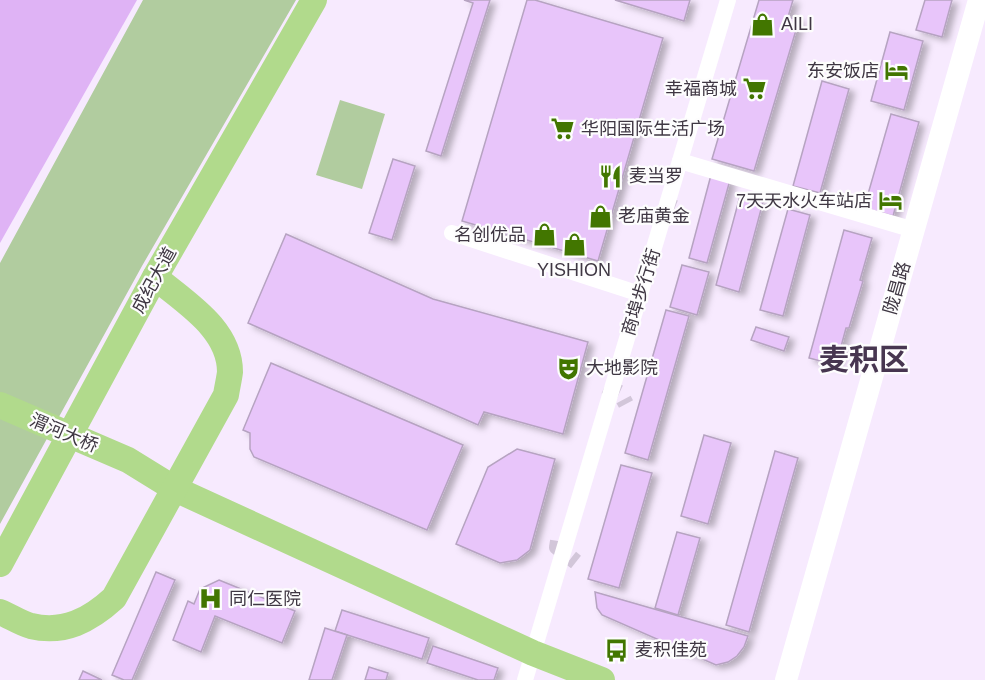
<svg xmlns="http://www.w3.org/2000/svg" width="985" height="680" viewBox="0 0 985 680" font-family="Arial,'Noto Sans SC',sans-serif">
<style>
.green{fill:#b1cc9f}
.water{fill:#dfb3f5}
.building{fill:#e8c5fa;stroke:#b6a3c1;stroke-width:1.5;filter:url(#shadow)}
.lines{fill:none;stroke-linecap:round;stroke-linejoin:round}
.street-tunnel{stroke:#d2c6d9;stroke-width:16;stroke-dasharray:16 8;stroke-linecap:butt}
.street{stroke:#fff;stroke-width:16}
.secondary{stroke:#fff;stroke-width:22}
.primary{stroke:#b1da8c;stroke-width:26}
.labels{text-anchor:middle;stroke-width:4.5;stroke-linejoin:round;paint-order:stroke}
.poi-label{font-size:18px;fill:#3f3743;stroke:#fdfdfd;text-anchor:start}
.street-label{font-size:18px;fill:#3f3743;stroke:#fdfdfd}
.town-label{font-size:30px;font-weight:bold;fill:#473650;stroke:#fdfdfd}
</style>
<defs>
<filter id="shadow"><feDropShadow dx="5.5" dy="3.5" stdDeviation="3" flood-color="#0004"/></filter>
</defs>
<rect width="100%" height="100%" fill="#f7eafe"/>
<g class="green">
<path d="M143,0H296L142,266L0,524V263Z"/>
<path d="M340,100L385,114L362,189L316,175Z"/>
</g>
<path class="water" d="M0,0H137L0,243Z"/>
<g class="building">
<path d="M464,0H490L441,156L426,151L473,3Z"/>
<path d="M527,0H535L663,38L598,261L462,221Z"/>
<path d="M615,0H690L684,21Z"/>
<path d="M759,0H793L788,17L799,20L754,171L712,159Z"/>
<path d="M925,0H952L942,37L916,30Z"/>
<path d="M890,32L923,41L904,110L871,101Z"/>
<path d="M822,81L849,89L820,193L793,186Z"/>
<path d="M891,114L919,122L893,216L864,208Z"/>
<path d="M393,159L415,166L392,240L369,233Z"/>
<path d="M711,175L730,180L707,263L689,258Z"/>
<path d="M740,196L763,202L739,292L716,285Z"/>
<path d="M788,209L810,215L783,316L760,310Z"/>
<path d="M844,230L872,238L860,280L863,281L849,328H846L836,365L809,358Z"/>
<path d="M286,234L433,299L588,342L563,434L484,412L478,425L248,323Z"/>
<path d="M682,265L709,272L697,315L670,307Z"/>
<path d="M666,310L689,316L648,460L625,453Z"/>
<path d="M756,327L789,337L784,351L751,340Z"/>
<path d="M271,363L463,445L427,530L254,457L250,449V433L243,430Z"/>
<path d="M704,435L731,443L708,524L681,516Z"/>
<path d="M517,449L555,459L530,550L517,560L500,563L456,544L488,467Z"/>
<path d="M775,451L798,458L749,632L726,625Z"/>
<path d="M621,465L652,473L619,588L588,579Z"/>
<path d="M677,532L700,538L678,615L655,608Z"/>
<path d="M156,572L175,580L132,680H124L112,675Z"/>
<path d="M219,580L295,611L282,643L215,616L201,652L173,640L188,601L194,604L200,589Z"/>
<path d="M595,592L748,636L744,647L737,656L728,662L716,665L602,615L597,608Z"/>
<path d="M342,610L429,638L422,659L335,631Z"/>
<path d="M325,628L347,635L332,680H309Z"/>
<path d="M433,646L498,668L494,680H478L427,663Z"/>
<path d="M369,667L388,673L386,680H365Z"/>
<path d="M83,671L102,680H79Z"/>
</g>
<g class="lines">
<g class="street-tunnel">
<path d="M660,202L680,210L682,218"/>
<path d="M605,386L620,393L626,404"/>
<path d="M558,541L557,547L576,562"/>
</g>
<g class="street">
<path d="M680,161L914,230"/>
<path d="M452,233L640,294"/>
<path d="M525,680L728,0"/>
</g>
<path class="secondary" d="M786,680L979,0"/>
<g class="primary">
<path d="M0,405L128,460L175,489L533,653L602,680"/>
<path d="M0,564L155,277L314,0"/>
<path d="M0,612C10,616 20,623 31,626C64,634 90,620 114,598L226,395C227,388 229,380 230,372C230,328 184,302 155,277"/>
</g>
</g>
<defs>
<symbol id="shop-bare" viewBox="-9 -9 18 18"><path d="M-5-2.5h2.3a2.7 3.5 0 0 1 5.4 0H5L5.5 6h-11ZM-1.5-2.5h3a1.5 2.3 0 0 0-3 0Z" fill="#427600" stroke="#fdfdfd" stroke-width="2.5" paint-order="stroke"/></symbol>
<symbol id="hotel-bare" viewBox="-9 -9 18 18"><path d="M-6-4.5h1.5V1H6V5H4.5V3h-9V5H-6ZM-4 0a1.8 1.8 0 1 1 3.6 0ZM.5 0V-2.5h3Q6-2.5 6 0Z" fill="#427600" stroke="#fdfdfd" stroke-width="2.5" paint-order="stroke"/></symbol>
<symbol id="supermarket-bare" viewBox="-9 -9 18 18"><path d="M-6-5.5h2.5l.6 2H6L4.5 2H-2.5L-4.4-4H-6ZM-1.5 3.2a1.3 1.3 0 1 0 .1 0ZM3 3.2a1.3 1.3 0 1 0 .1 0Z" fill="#427600" stroke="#fdfdfd" stroke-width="2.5" paint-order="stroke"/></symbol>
<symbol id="restaurant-bare" viewBox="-9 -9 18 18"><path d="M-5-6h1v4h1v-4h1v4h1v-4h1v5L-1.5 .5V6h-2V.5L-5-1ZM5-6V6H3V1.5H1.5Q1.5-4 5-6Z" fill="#427600" stroke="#fdfdfd" stroke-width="2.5" paint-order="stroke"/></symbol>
<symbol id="theatre-bare" viewBox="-9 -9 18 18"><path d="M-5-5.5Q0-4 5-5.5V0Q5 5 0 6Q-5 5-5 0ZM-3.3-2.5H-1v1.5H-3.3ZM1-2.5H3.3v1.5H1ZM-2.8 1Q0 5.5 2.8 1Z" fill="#427600" stroke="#fdfdfd" stroke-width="2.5" paint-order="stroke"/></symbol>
<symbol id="hospital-bare" viewBox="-9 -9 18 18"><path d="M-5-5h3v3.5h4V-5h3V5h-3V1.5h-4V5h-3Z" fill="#427600" stroke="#fdfdfd" stroke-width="2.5" paint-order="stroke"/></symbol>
<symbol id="bus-bare" viewBox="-9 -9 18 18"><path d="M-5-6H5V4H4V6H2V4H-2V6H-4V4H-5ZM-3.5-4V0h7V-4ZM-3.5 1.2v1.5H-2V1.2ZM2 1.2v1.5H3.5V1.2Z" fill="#427600" stroke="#fdfdfd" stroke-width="2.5" paint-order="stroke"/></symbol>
</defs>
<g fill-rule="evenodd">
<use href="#shop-bare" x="746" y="8" width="33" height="33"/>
<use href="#hotel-bare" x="880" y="54" width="33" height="33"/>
<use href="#supermarket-bare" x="738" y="72" width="33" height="33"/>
<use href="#supermarket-bare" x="546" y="112" width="33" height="33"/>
<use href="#restaurant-bare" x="594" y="160" width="33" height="33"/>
<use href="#hotel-bare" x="874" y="184" width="33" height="33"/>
<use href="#shop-bare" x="584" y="200" width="33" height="33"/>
<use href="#shop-bare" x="528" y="218" width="33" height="33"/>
<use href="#shop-bare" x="558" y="228" width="33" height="33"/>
<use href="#theatre-bare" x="552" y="352" width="33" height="33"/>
<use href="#hospital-bare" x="194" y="582" width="33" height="33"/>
<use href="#bus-bare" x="600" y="634" width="33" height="33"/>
</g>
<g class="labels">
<g class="poi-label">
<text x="781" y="30">AILI</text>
<text x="879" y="77" text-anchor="end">东安饭店</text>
<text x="737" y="95" text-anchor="end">幸福商城</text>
<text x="581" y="135">华阳国际生活广场</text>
<text x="629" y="182">麦当罗</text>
<text x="872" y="207" text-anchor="end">7天天水火车站店</text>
<text x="618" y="222">老庙黄金</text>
<text x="526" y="241" text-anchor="end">名创优品</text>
<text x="574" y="276" text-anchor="middle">YISHION</text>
<text x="586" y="374">大地影院</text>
<text x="229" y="605">同仁医院</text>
<text x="635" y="656">麦积佳苑</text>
</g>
<g class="street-label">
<text transform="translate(154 280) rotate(-61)" y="6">成纪大道</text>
<text transform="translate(897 288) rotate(-74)" y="6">陇昌路</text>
<text transform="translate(641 292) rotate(-73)" y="6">商埠步行街</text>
<text transform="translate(64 433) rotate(23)" y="6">渭河大桥</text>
</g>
<g class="town-label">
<text x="864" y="370">麦积区</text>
</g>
</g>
</svg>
